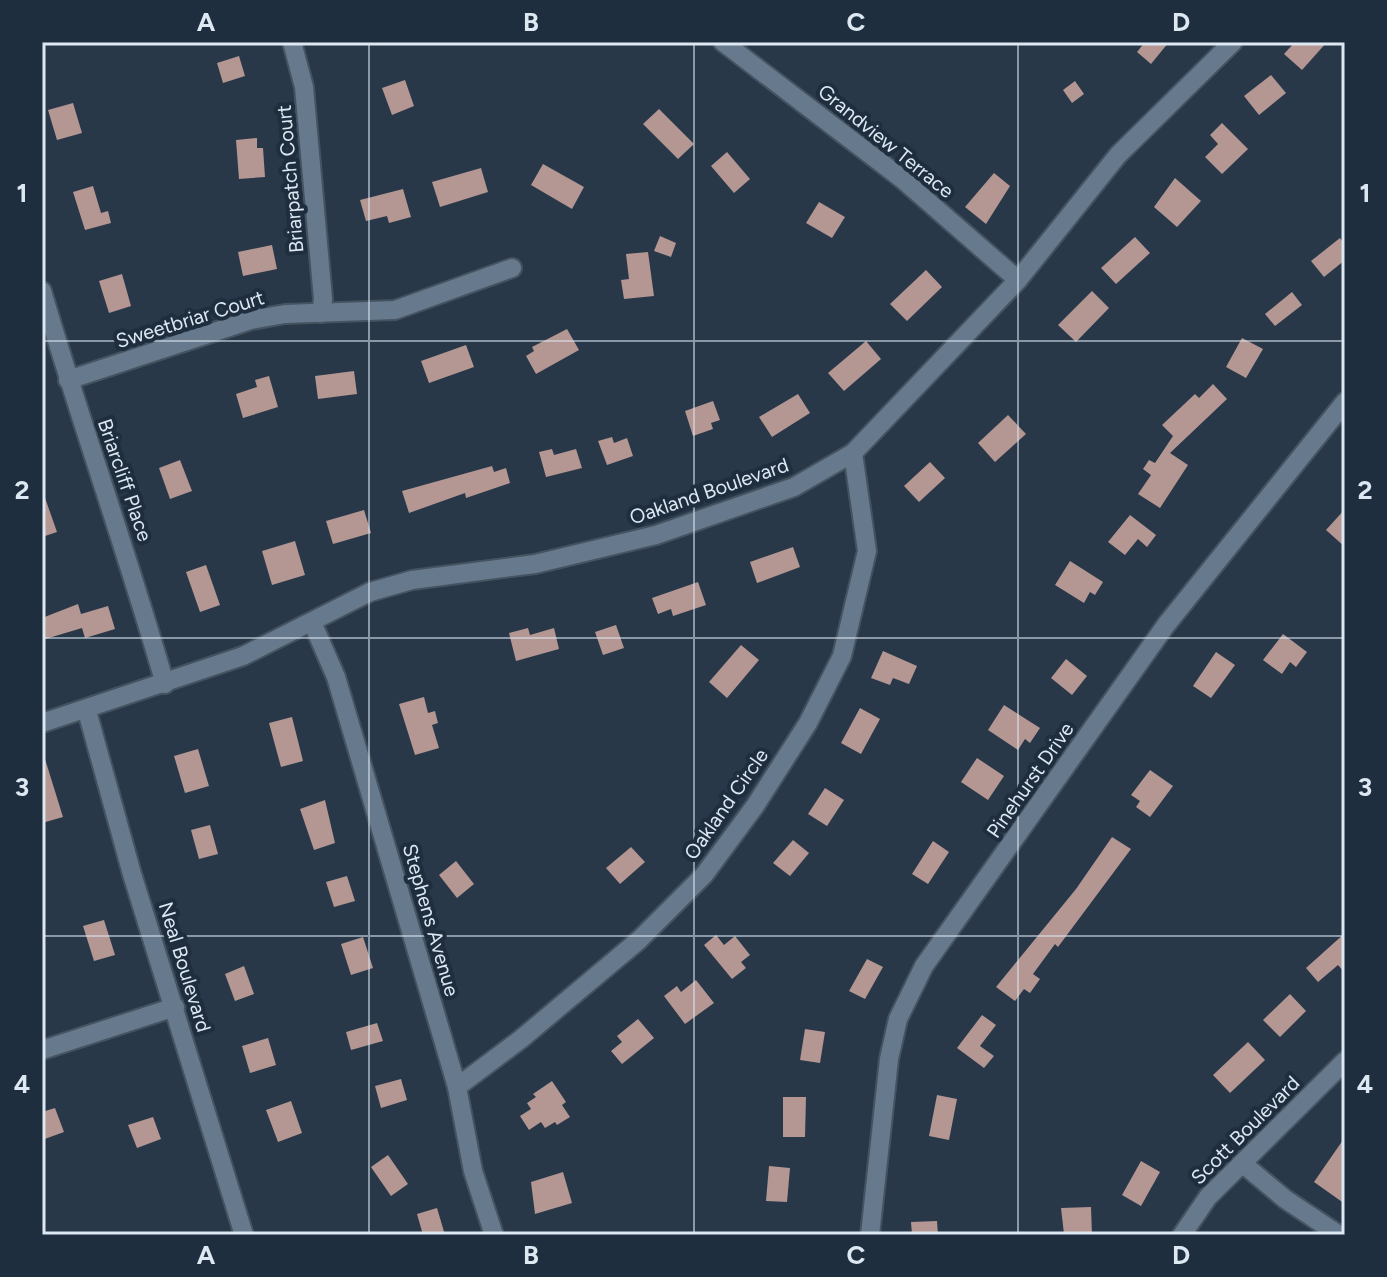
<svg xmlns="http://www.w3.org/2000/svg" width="1387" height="1277" viewBox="0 0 1387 1277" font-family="Figtree,sans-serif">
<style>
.building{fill:#b49692}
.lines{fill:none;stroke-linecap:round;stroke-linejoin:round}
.minor-casing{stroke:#455361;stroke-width:22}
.minor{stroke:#67798c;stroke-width:18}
.grid{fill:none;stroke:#dde8f2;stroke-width:2;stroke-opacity:0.55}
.labels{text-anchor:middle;stroke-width:8;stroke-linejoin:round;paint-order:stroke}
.street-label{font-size:20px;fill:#dde8f2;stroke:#1e2e3e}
.neatline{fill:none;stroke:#dde8f2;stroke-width:3}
.grid-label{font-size:26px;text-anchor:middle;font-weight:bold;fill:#dde8f2}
</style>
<rect width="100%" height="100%" fill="#283849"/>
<g class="building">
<path d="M1145,42H1169L1151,64L1137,52Z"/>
<path d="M1295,42H1327L1302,70L1284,54Z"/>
<path d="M239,56L245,76L223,83L217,63Z"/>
<path d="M1271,75L1286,93L1259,115L1244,96Z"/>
<path d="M405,80L414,106L392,115L382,88Z"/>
<path d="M1075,81L1084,94L1072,103L1063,90Z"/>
<path d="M73,103L82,133L57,140L48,110Z"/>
<path d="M659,109L694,144L678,159L643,124Z"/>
<path d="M1222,123L1248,149L1222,174L1205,157L1218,144L1210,135Z"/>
<path d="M257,138V148H263L265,177L239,179L236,140Z"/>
<path d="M727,152L750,179L734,193L711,166Z"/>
<path d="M543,164L584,187L572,209L531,185Z"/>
<path d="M481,168L488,192L440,207L432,182Z"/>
<path d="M994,173L1010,186L986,224L965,207Z"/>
<path d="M1175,178L1201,201L1177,227L1154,207Z"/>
<path d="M93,186L101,213L108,211L111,223L85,230L73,192Z"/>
<path d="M403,189L411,217L389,223L387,216L366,221L360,200Z"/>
<path d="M819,202L845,217L832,238L806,223Z"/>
<path d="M660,236L676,243L671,257L654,251Z"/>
<path d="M1135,237L1150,253L1116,284L1101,268Z"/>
<path d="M1340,238L1345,245V260L1324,277L1311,261Z"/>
<path d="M272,245L277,269L243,276L238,252Z"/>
<path d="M648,252L654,296L624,299L621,280L629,279L626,254Z"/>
<path d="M926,270L942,287L907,321L890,304Z"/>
<path d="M122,274L131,306L109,313L99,281Z"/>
<path d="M1092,291L1109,308L1076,342L1058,325Z"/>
<path d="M1292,292L1302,305L1275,326L1265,314Z"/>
<path d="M567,329L579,350L536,374L526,356L534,351L532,347Z"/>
<path d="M1242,338L1263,349L1246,378L1226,367Z"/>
<path d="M866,341L881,359L844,391L828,373Z"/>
<path d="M466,345L474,367L429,383L421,361Z"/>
<path d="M354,371L357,394L318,399L315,376Z"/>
<path d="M269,376L278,407L243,418L236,394L257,387L255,380Z"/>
<path d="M1213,384L1227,399L1170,453L1188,465L1160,508L1138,494L1151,475L1143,469L1149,460L1155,463L1173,436L1162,425L1195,394L1199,398Z"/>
<path d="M798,394L810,413L772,437L759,417Z"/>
<path d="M713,401L720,420L711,423L713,429L693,436L685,411Z"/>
<path d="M1008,415L1026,434L995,462L978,443Z"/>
<path d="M612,437L614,443L627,438L633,456L607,465L598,441Z"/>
<path d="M552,449L554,455L576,449L582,468L546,477L539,452Z"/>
<path d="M180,460L192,491L170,499L159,468Z"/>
<path d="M930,462L945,478L919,502L904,486Z"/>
<path d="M492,466L494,472L506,468L510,483L466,498L465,493L409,513L402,491Z"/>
<path d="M44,495L57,532L42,537V496Z"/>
<path d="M1345,509V547L1326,530Z"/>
<path d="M364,510L371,533L333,544L326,521Z"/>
<path d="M1130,515L1156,535L1147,547L1138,539L1125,555L1108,542Z"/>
<path d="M295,541L305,575L272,585L262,551Z"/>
<path d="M793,547L800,567L757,583L750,562Z"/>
<path d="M1070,561L1103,582L1095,595L1090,592L1084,603L1055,585Z"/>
<path d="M206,565L220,605L200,612L186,572Z"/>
<path d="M698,582L706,605L673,616L671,609L658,614L652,598Z"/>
<path d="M78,604L81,614L108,606L115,629L85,638L82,628L42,640V618Z"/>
<path d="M616,625L624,648L603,655L595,632Z"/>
<path d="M528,628L530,635L554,628L559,649L516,661L509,633Z"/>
<path d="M1283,634L1307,652L1296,667L1290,662L1282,674L1263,660Z"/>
<path d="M741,645L759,660L727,698L709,682Z"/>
<path d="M883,651L917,666L909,684L893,678L890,685L871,678Z"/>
<path d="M1216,652L1235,665L1211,698L1193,686Z"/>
<path d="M1066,659L1087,676L1072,695L1051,678Z"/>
<path d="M424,697L428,713L435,711L438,723L432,725L439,748L415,755L399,704Z"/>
<path d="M1004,705L1040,728L1030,743L1025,739L1018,750L988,730Z"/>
<path d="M860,708L880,719L861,754L841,743Z"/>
<path d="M292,717L303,761L281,767L269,723Z"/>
<path d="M198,749L209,786L185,793L174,756Z"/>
<path d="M977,758L1004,776L988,800L961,782Z"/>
<path d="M42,759H45L63,817L42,823Z"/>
<path d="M1150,770L1173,786L1150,817L1136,807L1140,801L1131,795Z"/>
<path d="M825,788L844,800L827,826L808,814Z"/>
<path d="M325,800L335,843L314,850L300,809Z"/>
<path d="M210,825L218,854L199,859L191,830Z"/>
<path d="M1112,837L1131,849L1058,947L1055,944L1033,974L1040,979L1030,993L1024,989L1015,1001L996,987L1076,889Z"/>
<path d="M793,840L809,853L790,876L773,863Z"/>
<path d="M933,841L949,852L928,884L912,874Z"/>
<path d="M631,847L645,862L620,884L606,868Z"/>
<path d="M456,861L474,884L457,898L439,875Z"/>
<path d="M347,876L355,901L334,907L326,882Z"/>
<path d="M104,920L115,955L94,961L83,926Z"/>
<path d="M1345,933V973L1338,965L1318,982L1306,968Z"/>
<path d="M716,935L724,945L735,936L750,955L741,962L746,968L732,979L704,945Z"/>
<path d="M363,937L373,968L351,975L341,944Z"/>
<path d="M867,959L883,967L865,999L849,991Z"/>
<path d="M244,966L254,994L235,1001L225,974Z"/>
<path d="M696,980L714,1003L685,1024L664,996L677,986L681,992Z"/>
<path d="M1290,994L1306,1011L1280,1037L1263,1020Z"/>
<path d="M982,1015L996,1025L980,1046L994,1056L984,1068L957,1048Z"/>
<path d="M638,1019L654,1038L622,1064L611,1051L622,1042L617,1036Z"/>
<path d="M377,1023L383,1041L351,1050L346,1032Z"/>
<path d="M805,1029L825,1032L820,1063L800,1060Z"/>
<path d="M268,1038L276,1065L250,1073L242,1046Z"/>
<path d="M1248,1042L1265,1060L1230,1093L1213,1075Z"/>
<path d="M401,1079L407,1100L381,1108L375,1086Z"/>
<path d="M552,1081L566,1102L562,1105L570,1117L557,1125L555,1122L545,1128L541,1122L529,1130L520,1116L531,1109L527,1103L536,1097L533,1094Z"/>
<path d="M937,1095L957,1099L949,1140L929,1136Z"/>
<path d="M783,1097H806L805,1137H783Z"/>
<path d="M291,1101L302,1133L278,1142L266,1110Z"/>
<path d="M55,1108L64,1132L42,1140V1112Z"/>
<path d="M153,1117L161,1139L137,1148L128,1125Z"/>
<path d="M1345,1137V1204L1314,1182Z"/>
<path d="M388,1155L408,1184L391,1196L371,1167Z"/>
<path d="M1141,1161L1160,1172L1141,1206L1122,1195Z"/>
<path d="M769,1166L790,1168L787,1202L766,1201Z"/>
<path d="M563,1172L572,1203L535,1214L531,1182Z"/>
<path d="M1091,1207L1092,1235L1064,1234L1061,1208Z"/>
<path d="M437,1208L445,1235H423L417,1214Z"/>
<path d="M937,1221L938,1235H912L911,1222Z"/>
</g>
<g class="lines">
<defs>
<g id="minor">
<path d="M292,42L304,87L323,299L321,313"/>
<path d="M723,42L901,178L1018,280"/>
<path d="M42,291C81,423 127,552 165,684"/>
<path d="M68,380L251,320L285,314L395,310L512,268"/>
<path d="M312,622L336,677L457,1087L473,1171L494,1235"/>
<path d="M87,711L132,874L244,1235"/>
<path d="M42,723L243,656L370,592L412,580L535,564L656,535L794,487L853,453L1018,280L1118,155L1233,42"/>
<path d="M42,1050L175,1007"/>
<path d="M457,1087L521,1039L639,940L704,875L755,806L808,723L842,656L867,551L853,453"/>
<path d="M1242,1163L1285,1199L1339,1235"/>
<path d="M870,1235L889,1059L898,1019L924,966L1166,625L1345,402"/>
<path d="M1182,1235L1208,1197L1345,1061"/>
</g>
</defs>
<use href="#minor" class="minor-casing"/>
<use href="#minor" class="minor"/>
</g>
<path class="grid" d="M369,42V1235M694,42V1235M1018,42V1235M42,341H1345M42,638H1345M42,936H1345"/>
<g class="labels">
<g class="street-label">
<text transform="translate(886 141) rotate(39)" y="7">Grandview Terrace</text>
<text transform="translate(290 179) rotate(-95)" y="7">Briarpatch Court</text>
<text transform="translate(190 319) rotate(-17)" y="7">Sweetbriar Court</text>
<text transform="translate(125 480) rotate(71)" y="7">Briarcliff Place</text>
<text transform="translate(709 491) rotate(-19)" y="7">Oakland Boulevard</text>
<text transform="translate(1030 780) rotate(-55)" y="7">Pinehurst Drive</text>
<text transform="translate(726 804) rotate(-55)" y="7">Oakland Circle</text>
<text transform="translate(431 920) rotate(74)" y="7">Stephens Avenue</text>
<text transform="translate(185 967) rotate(73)" y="7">Neal Boulevard</text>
<text transform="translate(1245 1130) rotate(-45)" y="7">Scott Boulevard</text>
</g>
</g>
<rect width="1387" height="1277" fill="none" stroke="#1e2e3e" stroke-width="88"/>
<rect x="44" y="44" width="1299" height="1189" class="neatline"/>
<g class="grid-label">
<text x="206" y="31">A</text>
<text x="531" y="31">B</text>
<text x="856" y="31">C</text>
<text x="1181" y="31">D</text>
<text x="22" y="202">1</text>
<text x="1365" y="202">1</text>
<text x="22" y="499">2</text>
<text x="1365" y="499">2</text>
<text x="22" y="796">3</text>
<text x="1365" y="796">3</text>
<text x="22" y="1093">4</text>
<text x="1365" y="1093">4</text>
<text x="206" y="1264">A</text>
<text x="531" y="1264">B</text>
<text x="856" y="1264">C</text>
<text x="1181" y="1264">D</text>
</g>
</svg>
